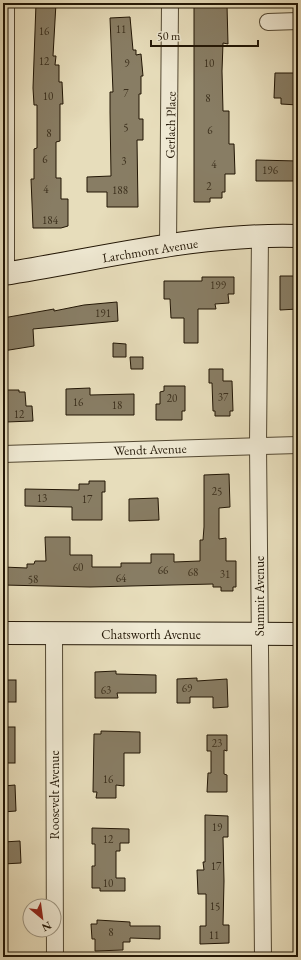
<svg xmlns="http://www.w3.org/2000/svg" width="301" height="960" viewBox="0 0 301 960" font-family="'EB Garamond',serif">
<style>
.building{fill:#887d64;stroke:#221605}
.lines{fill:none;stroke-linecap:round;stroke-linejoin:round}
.street-casing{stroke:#534832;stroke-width:18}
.secondary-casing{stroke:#221605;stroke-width:24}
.street{stroke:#efe9d3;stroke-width:16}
.secondary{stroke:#efe9d3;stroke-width:22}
.labels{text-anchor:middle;stroke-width:3;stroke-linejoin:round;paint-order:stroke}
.number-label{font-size:11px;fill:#3c301d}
.street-label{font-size:13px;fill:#221605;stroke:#efe9d3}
</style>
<rect width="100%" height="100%" fill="#e7ddbb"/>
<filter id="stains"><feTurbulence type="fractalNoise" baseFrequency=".005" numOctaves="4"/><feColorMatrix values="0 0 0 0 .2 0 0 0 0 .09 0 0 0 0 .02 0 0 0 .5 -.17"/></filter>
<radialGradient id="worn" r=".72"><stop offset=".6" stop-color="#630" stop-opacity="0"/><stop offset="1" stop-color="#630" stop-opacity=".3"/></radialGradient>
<g class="building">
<path d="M36,3H56L53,56H56L55,65H59V82H62L63,104H60V141L56,142V178H61V199H68V226L61,228H33L31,179H34V149L37,148V105H34L33,88Z"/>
<path d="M194,3H221V5H227L228,44L223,43L222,71L223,111H229V144H234L235,174H225V192H222V198H210V202H194Z"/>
<path d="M130,17L133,50H136V55L141,54L143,76H141V94H139V119H143V140H137L138,207H107V192H87V177L111,176L110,112V92H113L110,18Z"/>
<path d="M275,73H298V105L281,104V98H274Z"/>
<path d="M256,160L298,161V181H256Z"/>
<path d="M280,276H298V309L280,310Z"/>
<path d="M202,277H234V294H228L229,303L215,304L216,309H198V343H184V318H171L170,299H164V281H202Z"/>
<path d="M117,302L118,321L33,329L34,346L3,351V318L54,309V311L84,305Z"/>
<path d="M113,343L126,344V357H113Z"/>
<path d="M130,357H143V369H131Z"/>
<path d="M209,369H223V381H232L233,411H230V416H215V411H213L212,383H209Z"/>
<path d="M164,386H185V411H182V420H156V404H160V392L164,391Z"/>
<path d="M90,388V395L134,394V415H66V389Z"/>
<path d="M5,390H19V392H25L26,406H32L33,421L6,422Z"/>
<path d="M229,474L230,507L219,508V539L226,538V561H236V587H233V591H221V587H213V584L90,587L3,585V567L27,568V564H34L35,561H46L45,537H70V555H92V567H121V563H151V554H174V562L200,561V540H203L204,527V475Z"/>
<path d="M89,481H105V492H102V520H72V507L25,506V489L79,490V484H89Z"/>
<path d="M158,498L159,520L129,521V499Z"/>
<path d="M116,671V674L156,675V693H117L118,698H95V672Z"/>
<path d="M197,678V681L227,679L228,707L213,708V697H190V703H177V679Z"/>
<rect x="3" y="680" width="13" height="22"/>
<rect x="3" y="727" width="12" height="36"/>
<path d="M101,731L140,732V753H124V786L116,785V798H96L97,792H93L94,734H101Z"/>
<path d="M207,735H227V751L224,750V774L227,775V792H207L208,773H211V751H207Z"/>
<path d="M15,785L16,811L3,812V786Z"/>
<path d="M205,815L228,816V837H223L224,881L223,925H229V943L200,944V926H206V894H198L197,870H204L203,862H205Z"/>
<path d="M92,828L129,829V843H120V851H116V878H125V891H100V888H92V866H95V844H92Z"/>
<path d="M20,841L21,863L3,864V842Z"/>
<path d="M97,920L130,922V926H160V939L130,938V942H123V950L95,951V939H92L91,924H97Z"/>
</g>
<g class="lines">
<defs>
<g id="street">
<path d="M6,3V273"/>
<path d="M268,22L298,21"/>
<path d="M260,235L258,445L263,957"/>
<path d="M168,246L170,3"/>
<path d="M3,454L298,445"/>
<path d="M54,633L55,957"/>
</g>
<g id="secondary">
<path d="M3,274C100,259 199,233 298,236"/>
<path d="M3,633L298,634"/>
</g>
</defs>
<use href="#street" class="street-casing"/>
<use href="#secondary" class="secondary-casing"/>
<use href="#street" class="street"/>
<use href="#secondary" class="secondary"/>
</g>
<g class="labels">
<g class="number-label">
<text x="121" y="33">11</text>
<text x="44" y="35">16</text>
<text x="44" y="65">12</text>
<text x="127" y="67">9</text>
<text x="209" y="67">10</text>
<text x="126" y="97">7</text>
<text x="48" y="100">10</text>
<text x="208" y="102">8</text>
<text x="126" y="131">5</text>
<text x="210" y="134">6</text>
<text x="49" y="137">8</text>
<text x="45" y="163">6</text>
<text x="124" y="165">3</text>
<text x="214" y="168">4</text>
<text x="270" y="174">196</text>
<text x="209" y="190">2</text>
<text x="46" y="193">4</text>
<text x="120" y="194">188</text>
<text x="50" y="224">184</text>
<text x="218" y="289">199</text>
<text x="103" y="317">191</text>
<text x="223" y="401">37</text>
<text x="172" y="402">20</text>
<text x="78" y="406">16</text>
<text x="117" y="409">18</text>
<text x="19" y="418">12</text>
<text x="217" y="495">25</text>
<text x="42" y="502">13</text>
<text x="87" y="503">17</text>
<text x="78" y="571">60</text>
<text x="163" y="574">66</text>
<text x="193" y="576">68</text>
<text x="225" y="578">31</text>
<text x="121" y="582">64</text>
<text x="33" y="583">58</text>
<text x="187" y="692">69</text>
<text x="106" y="694">63</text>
<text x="217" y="747">23</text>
<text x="108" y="783">16</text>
<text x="217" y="831">19</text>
<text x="108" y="843">12</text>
<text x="216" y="870">17</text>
<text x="108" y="887">10</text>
<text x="215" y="910">15</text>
<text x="111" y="936">8</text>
<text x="214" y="939">11</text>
</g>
<g class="street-label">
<text transform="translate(170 125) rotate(-89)" y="5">Gerlach Place</text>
<text transform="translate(150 250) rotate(-9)" y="5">Larchmont Avenue</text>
<text transform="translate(150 449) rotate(-2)" y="5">Wendt Avenue</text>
<text transform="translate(259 596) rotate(-90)" y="5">Summit Avenue</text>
<text x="151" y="639">Chatsworth Avenue</text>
<text transform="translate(54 795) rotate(-90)" y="5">Roosevelt Avenue</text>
</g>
</g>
<rect width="301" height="960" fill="none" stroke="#e7ddbb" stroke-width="16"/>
<rect x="4" y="4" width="293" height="952" fill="none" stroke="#221605" stroke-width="2"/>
<rect x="8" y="8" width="285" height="944" fill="none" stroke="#221605"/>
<g transform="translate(42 918) rotate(151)"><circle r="19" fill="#efe9d3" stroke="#9d9581"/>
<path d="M0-3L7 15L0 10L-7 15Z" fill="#8f2418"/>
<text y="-6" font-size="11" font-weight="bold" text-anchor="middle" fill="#221605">N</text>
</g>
<path d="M151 40v6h107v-6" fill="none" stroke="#221605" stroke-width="2"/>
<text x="157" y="40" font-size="12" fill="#221605" stroke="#efe9d3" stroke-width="3" paint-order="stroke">50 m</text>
<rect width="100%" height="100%" filter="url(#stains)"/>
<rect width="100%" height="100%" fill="url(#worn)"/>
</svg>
